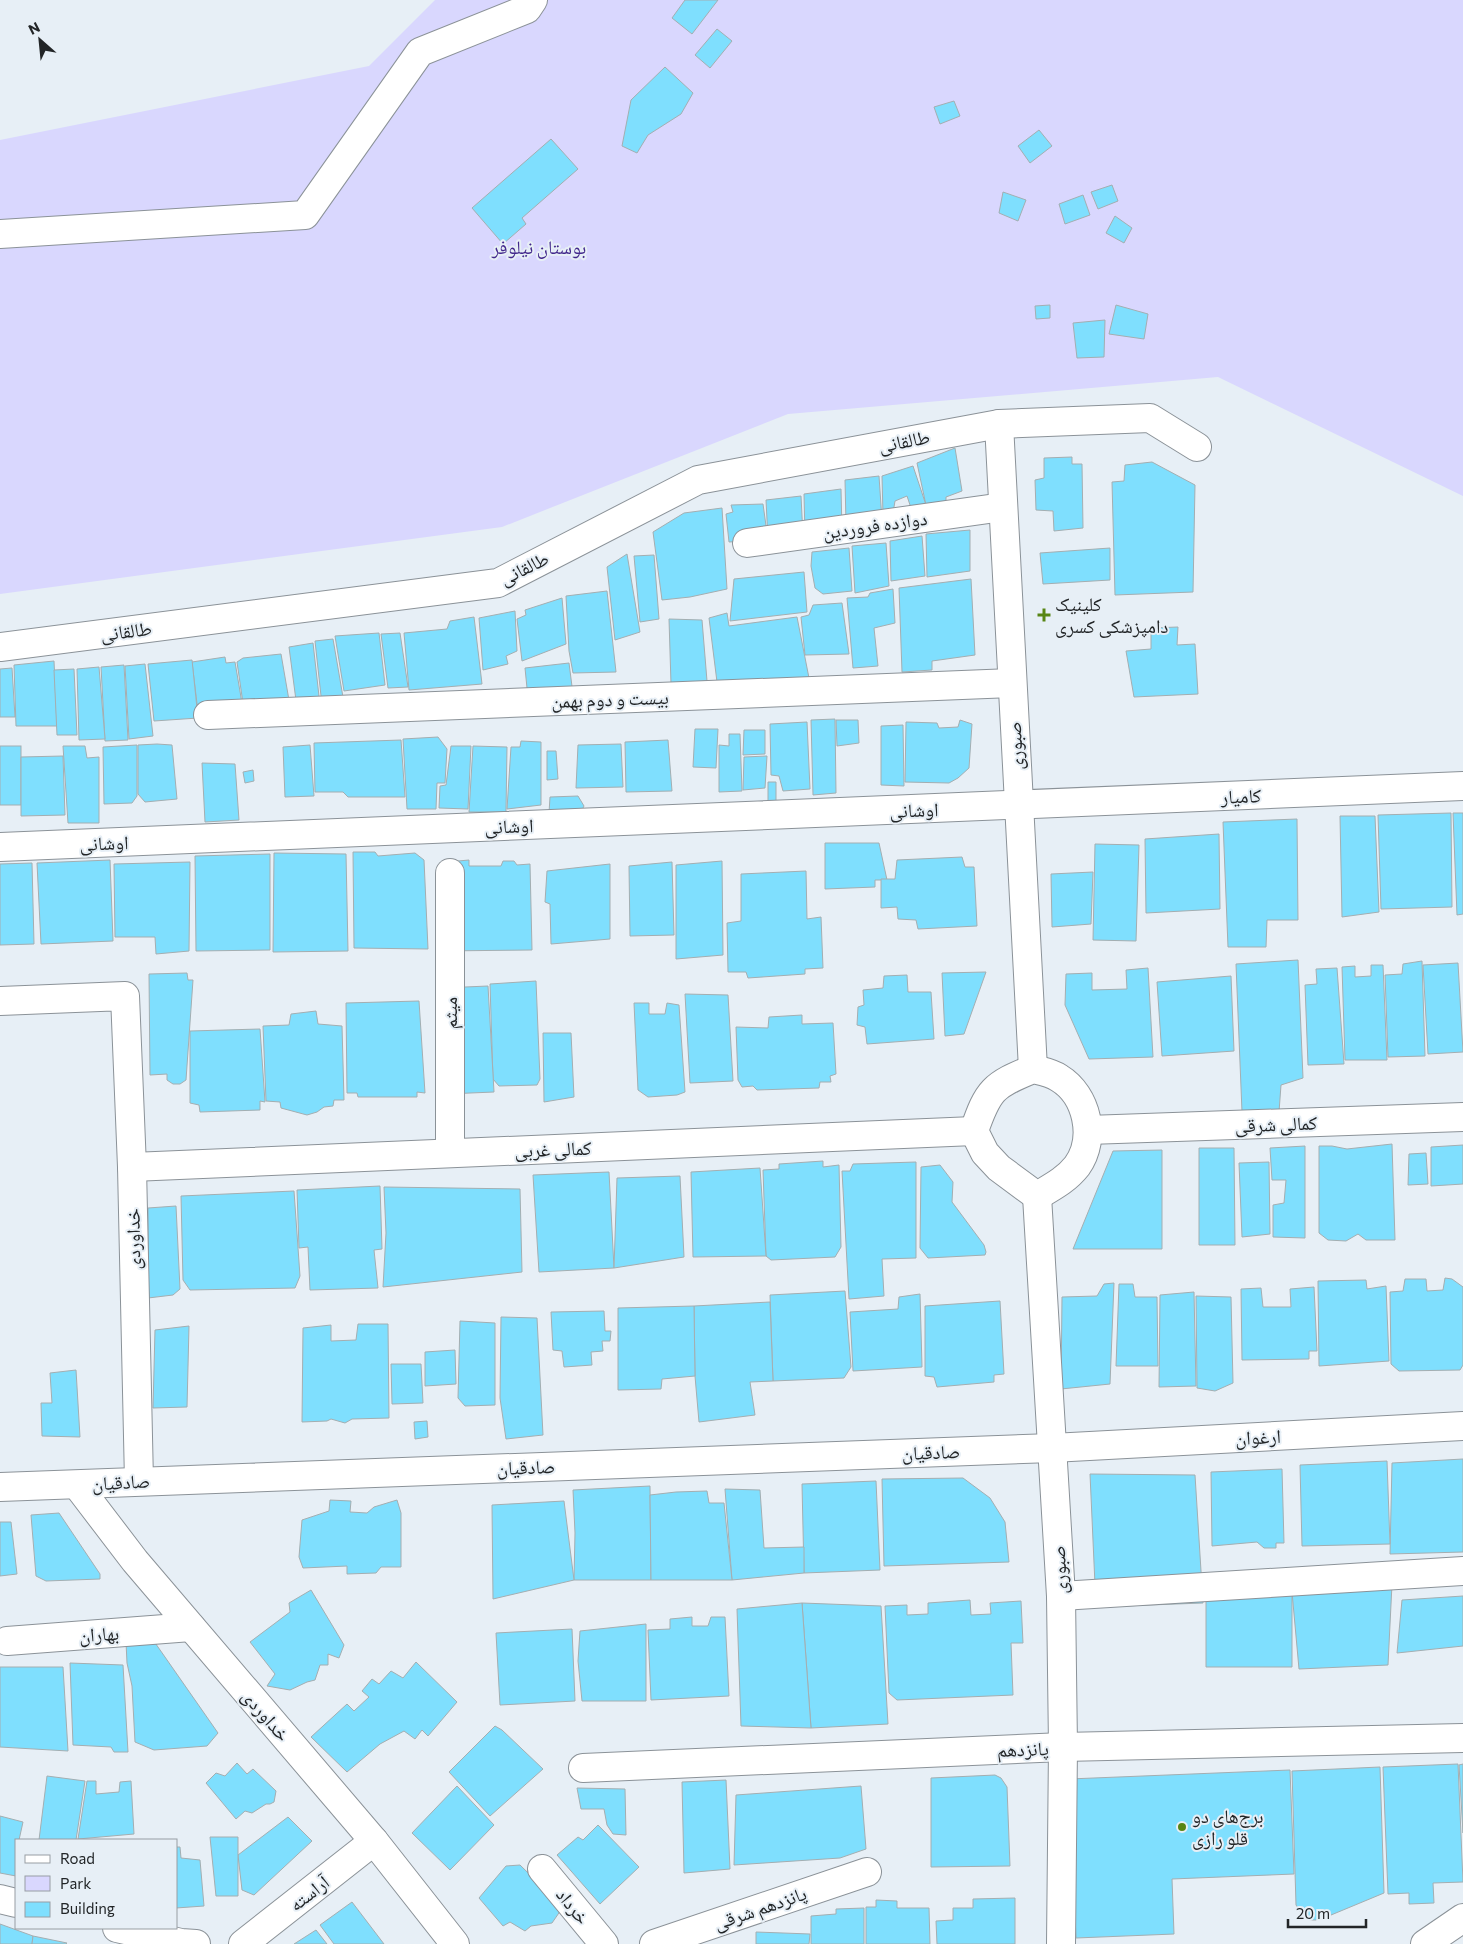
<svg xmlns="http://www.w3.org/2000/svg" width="1463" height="1944" viewBox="0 0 1463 1944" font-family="Commissioner,'Noto Naskh Arabic',sans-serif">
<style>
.green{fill:#d9d7fe}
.building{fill:#7fdffe;stroke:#a4aeb1}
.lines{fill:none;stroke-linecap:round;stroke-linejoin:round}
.minor-casing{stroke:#8b9298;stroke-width:30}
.minor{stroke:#fff;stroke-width:28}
.poi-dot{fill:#578514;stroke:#e7eff6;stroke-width:2}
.labels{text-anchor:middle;stroke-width:4;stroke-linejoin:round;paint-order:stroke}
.park-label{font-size:19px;fill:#42288c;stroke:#e7eff6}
.street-label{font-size:19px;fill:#222527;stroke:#e7eff6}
.poi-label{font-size:19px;fill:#222527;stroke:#e7eff6;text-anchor:start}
</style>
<rect width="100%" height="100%" fill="#e7eff6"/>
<path class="green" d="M435,0H1463V496L1218,377L788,414L502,527L0,594V140L369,66Z"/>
<g class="building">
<path d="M685,0H718L692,34L672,18Z"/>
<path d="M717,29L732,41L710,68L695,55Z"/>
<path d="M665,67L693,93L681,114L648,135L637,153L622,146L631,100Z"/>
<path d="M954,101L960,116L940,124L934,107Z"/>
<path d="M1039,130L1052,146L1030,163L1018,146Z"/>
<path d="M551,139L578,169L522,218L526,224L503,244L472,208Z"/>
<path d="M1112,185L1118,201L1098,209L1091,192Z"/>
<path d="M1003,192L1026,200L1018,221L999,213Z"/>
<path d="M1083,195L1090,215L1065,224L1059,204Z"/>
<path d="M1115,216L1132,228L1124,243L1106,233Z"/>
<path d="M1050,305V318L1036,319L1035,306Z"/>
<path d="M1116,305L1148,314L1144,339L1109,334Z"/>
<path d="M1105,320L1104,357L1077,358L1073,323Z"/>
<path d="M955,448L962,491L946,497V506L927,510L917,463Z"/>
<path d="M1072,457V464H1082L1083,528L1054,531L1053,511L1036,510L1035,480L1044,478V458Z"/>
<path d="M1152,462L1195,485L1193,592L1115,595L1112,482L1124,481L1125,465Z"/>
<path d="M913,466L927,508H911L907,496L895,501L893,513L883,516L882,476Z"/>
<path d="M879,476L882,520L846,524L845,480Z"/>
<path d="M841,489L842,531L805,535L804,494Z"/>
<path d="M801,496L803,536L768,540L766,500Z"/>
<path d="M763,504L768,540L729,542L726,514L733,512L731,505Z"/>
<path d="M722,508L727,589L690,597L662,600L653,532L684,513Z"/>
<path d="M970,530V571L927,577L926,534Z"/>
<path d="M922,536L925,576L891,581L890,541Z"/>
<path d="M886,543L889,586L855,593L852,546Z"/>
<path d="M849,548L852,591L823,594L815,588L811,566L812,552Z"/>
<path d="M1110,548V580L1043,584L1040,553Z"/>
<path d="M627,554L640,632L615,640L607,567Z"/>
<path d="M654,555L659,619L640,622L634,556Z"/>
<path d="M804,572L807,612L730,621L734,579Z"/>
<path d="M971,579L975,655L932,661V670L902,672L899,588Z"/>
<path d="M893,589L895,623L874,628L878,666L853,668L847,598L868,597L870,593Z"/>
<path d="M607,591L616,672L573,673L569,651L566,596Z"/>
<path d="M562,598L566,644L522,661L517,619L526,615L525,610Z"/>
<path d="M842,603L849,654L805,655L801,617L809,615L813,605Z"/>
<path d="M515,611L517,651L506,656L508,664L483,670L479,618Z"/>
<path d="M727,613L729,626L797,617L809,678L717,682L709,618Z"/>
<path d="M474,617L482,684L409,690L404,633L447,629L450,621Z"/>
<path d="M669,619L702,620L707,681L671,684Z"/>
<path d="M1178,627L1177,645L1195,644L1198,694L1134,697L1126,651L1151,649V628Z"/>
<path d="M379,633L385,685L344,691L335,636Z"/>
<path d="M400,633L408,687L388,688L381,634Z"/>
<path d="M333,639L344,703L322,705L315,641Z"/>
<path d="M313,643L320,705L297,708L289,647Z"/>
<path d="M281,654L290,706L245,717L237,662L243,658Z"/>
<path d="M225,657L226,663L235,662L243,709L198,712L192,662Z"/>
<path d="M192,660L198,718L154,721L148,664Z"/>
<path d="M54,661L57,726H16L14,665Z"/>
<path d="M569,663L574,702L529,708L525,668Z"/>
<path d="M145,664L153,736L129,739L125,666Z"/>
<path d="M124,665L128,740L105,741L101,667Z"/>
<path d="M99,667L105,739L79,740L77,669Z"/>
<path d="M12,668L15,717H0V669Z"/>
<path d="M74,669L77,735H57L54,670Z"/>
<path d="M835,719L836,793L813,795L811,720Z"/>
<path d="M836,720H858L859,743L837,746Z"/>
<path d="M960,720L972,724L969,768L958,778L949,783L905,782L906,722L937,723L939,728L958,727Z"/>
<path d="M807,722L810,789L783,791L779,776L771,775L770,724Z"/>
<path d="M903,725L904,786L881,785V726Z"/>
<path d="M695,729H718L716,768L693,767Z"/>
<path d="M744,730H765V754L743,755Z"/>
<path d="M729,734H740L742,791L719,792V745L729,746Z"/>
<path d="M438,737L447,749L445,783H437L436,809H407L403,739Z"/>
<path d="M401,740L405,797H348L343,792H315L314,743Z"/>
<path d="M668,740L672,791L626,792L625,742Z"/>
<path d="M521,741L541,742V805L507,809L511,747H520Z"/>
<path d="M157,744L172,745L177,799L145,802L138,794V745Z"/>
<path d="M621,744L623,787L576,788L578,745Z"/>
<path d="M137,745V796L132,803L104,804L103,747Z"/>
<path d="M310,745L314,796L285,797L283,747Z"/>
<rect x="0" y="746" width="21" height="59"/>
<path d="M63,746H85L87,758L99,757V823H68Z"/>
<path d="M451,746H471L468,809L439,808L440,786L446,785Z"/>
<path d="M473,746L507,747L506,812H469Z"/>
<path d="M547,751H556L558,779L547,780Z"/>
<path d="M63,756L65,815L21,816V757Z"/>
<path d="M767,756L765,788L743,790L744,757Z"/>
<path d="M202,763L235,764L239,820L205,822Z"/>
<path d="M253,770L254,781L245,783L243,772Z"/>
<path d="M768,782H776V807L768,808Z"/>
<path d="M578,796L584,806L580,814L549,813L550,797Z"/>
<path d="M1451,813L1452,907L1381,909L1378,815Z"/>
<path d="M1453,813H1463V914L1457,915Z"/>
<path d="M1340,816H1375L1379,912L1342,917Z"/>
<path d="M1297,819L1298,920H1267L1266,947H1228L1223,822Z"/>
<path d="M1219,834L1220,909L1146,913L1145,839Z"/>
<path d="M825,843H879L887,880H875V887L825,889Z"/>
<path d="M1095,844L1139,845L1136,941L1093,940Z"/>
<path d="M353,852H375L378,856L415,853L424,860L428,949L354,948Z"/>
<path d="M274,853L346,854L348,951L273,952Z"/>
<path d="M270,854V950L196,951L195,856Z"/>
<path d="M962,857L965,867H974L977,926L918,929L916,920L898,919L897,907L881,908V879H895L897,860Z"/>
<path d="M110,860L113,941L41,944L37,863Z"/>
<path d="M469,860V866H501L503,861H514L517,865L530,864L532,950L439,951L458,861Z"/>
<path d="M722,861L723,955L676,959V865Z"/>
<path d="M190,862L189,951L156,954L155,937H115L114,864Z"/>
<path d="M672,862L674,935L630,936L629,866Z"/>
<path d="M32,863L34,944L0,945V864Z"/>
<path d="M610,864V939L551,944L550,904L545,902L547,871Z"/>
<path d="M806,871L807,919L821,917L823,968L805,969V974L748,978L746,972H728L727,923L741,921V874Z"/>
<path d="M1093,872L1091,924L1052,927L1051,874Z"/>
<path d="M1298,960L1303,1078L1281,1085L1279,1112H1242L1236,964Z"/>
<path d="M1422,961L1425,1056L1388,1057L1385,975L1402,974L1403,964Z"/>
<path d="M1458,963L1463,1052L1428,1054L1423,965Z"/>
<path d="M1371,965H1383L1387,1060H1345L1342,967L1355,966V977L1371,976Z"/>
<path d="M1148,968L1153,1057L1089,1059L1065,1005L1066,974L1092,973V990L1127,989L1126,970Z"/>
<path d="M1337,968L1344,1064L1308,1065L1305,985L1317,984L1316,969Z"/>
<path d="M986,972L964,1034L945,1036L942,973Z"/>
<path d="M187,973L188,980H193L186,1080L180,1084H173L167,1080V1074L150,1075L149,974Z"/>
<path d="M907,975L908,992H931L934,1039L867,1044L865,1027L857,1025L858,1007L864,1005L863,990L883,988L884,976Z"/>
<path d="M1231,976L1234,1051L1162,1056L1157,982Z"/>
<path d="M536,981L540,1079L537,1085L499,1086L493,1079L490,984Z"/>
<path d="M488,986L494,1092L447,1094L442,988Z"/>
<path d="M685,994L728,995L733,1081L690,1083Z"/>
<path d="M419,1001L425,1093L417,1092V1097H358L357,1093H347L346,1003Z"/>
<path d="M634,1003H649V1014H665L667,1003L679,1005L685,1092L677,1095L648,1097L638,1090Z"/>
<path d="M316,1011L318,1024L342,1026L344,1100H334L333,1106L324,1107L317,1112L307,1115L281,1108L280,1102L266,1101L263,1026L289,1025L291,1014Z"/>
<path d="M802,1015V1024L833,1023L836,1074L830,1076L831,1082H820L819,1088L757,1090L753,1086L742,1087L738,1080L736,1027L768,1028L769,1017Z"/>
<path d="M260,1029L265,1102L260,1101V1110L200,1112L199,1105L190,1103V1031Z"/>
<path d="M543,1033H571L574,1097L544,1102Z"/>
<path d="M1392,1144L1395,1240H1366L1358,1234L1346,1241L1328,1240L1319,1233V1146H1332L1347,1149Z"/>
<path d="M1463,1145V1184L1431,1186V1147Z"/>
<path d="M1305,1146V1238L1273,1237V1205L1284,1203L1286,1180H1272L1270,1148Z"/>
<path d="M1199,1148H1234L1235,1245H1199Z"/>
<path d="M1162,1150V1249H1073L1113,1151Z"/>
<path d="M1426,1153L1428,1184L1408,1185L1409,1154Z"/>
<path d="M823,1161V1167L839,1165L841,1247L835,1257L771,1260L766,1256L763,1170L779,1169V1164Z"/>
<path d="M916,1162V1258L882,1259L884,1296L849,1299L842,1171H850L853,1164Z"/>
<path d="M1269,1162L1270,1234L1242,1237L1239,1163Z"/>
<path d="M940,1165L953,1182L952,1202L984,1245L986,1252L985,1255L928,1258L920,1248L921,1167Z"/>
<path d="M760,1168L766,1256L693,1257L691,1172Z"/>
<path d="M609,1172L614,1268L539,1272L533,1175Z"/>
<path d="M680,1176L684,1257L614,1268L617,1178Z"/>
<path d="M380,1186L382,1249L374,1250L378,1288L310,1290L308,1247L299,1248L297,1190Z"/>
<path d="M384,1187L520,1189L522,1272L383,1287L386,1233Z"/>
<path d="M294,1191L300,1276L295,1288L190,1290L183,1280L181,1196Z"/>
<path d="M176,1206L180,1289L173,1295L148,1298V1208Z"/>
<path d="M1445,1278L1452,1279L1463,1287V1365L1460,1370L1399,1371L1391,1364L1390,1292L1403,1291L1405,1279H1426L1427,1291L1443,1290Z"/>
<path d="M1366,1280L1367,1289L1386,1286L1389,1361L1319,1366L1318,1281Z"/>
<path d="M1114,1283L1110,1384L1061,1389L1062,1297L1097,1296L1104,1284Z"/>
<path d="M1119,1284H1133L1135,1297H1157L1158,1366H1116Z"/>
<path d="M1314,1287L1317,1351H1309V1359L1242,1360L1241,1289L1261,1288L1263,1307H1291L1290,1289Z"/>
<path d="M845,1291L851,1367L844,1378L773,1381L770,1295Z"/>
<path d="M1194,1292L1196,1386L1159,1387L1160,1295Z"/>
<path d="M920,1294L922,1367L853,1371L850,1312L898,1309L899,1297Z"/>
<path d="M1196,1296L1231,1297L1233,1383L1215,1391L1197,1388Z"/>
<path d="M1000,1301L1004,1374L994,1375V1382L937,1387L934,1377L925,1376V1306Z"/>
<path d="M770,1302L773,1381L750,1382L755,1415L699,1422L695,1376L694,1306Z"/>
<path d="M694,1306L695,1376L662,1379L661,1389L618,1390V1308Z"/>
<path d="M604,1311L605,1331H611L610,1341H602L603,1351L591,1352L592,1365L564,1367L562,1351L553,1350L551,1312Z"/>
<path d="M501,1317L537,1318L543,1435L506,1439L500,1398Z"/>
<path d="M460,1321L495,1323V1405L465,1406L458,1398Z"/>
<path d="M358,1324H388L389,1418L352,1419L345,1423L331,1419L327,1421L302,1422L303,1328L331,1325V1341L356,1340Z"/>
<path d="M189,1326L187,1407L153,1408L155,1330Z"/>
<path d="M455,1350L456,1384L425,1386V1352Z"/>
<path d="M391,1364H421L423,1403L392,1404Z"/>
<path d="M76,1370L80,1437L42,1436L41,1403H52L50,1373Z"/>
<path d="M427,1421L428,1437L415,1439L414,1422Z"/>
<path d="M1463,1459V1552L1390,1554L1392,1463Z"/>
<path d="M1387,1461L1390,1544L1302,1546L1300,1465Z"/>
<path d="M1282,1469L1284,1543H1276V1548H1264L1257,1542L1212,1546L1211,1472Z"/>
<path d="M1090,1474L1195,1475L1203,1603L1096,1607Z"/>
<path d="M963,1478L990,1498L1005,1522L1009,1562L884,1566L882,1479Z"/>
<path d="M876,1481L880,1570L804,1573L802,1484Z"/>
<path d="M650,1486L651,1580H574L575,1533L573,1490Z"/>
<path d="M725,1489L760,1490L764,1548L804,1547V1573L732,1580Z"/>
<path d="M707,1491L709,1503H724L732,1580H651L650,1495L676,1492Z"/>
<path d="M330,1500L351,1501L350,1512L367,1513L374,1507L397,1500L401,1513V1567H381L376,1573L347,1574V1566L303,1568L299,1557L302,1520L329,1511Z"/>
<path d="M564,1501L574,1580L493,1599L492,1505Z"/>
<path d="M59,1513L100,1574V1579L46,1581L36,1576L31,1515Z"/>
<path d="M0,1522H11L17,1574L0,1576Z"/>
<path d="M1392,1584L1388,1665L1299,1669L1292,1592Z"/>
<path d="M1206,1587L1292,1592V1667H1206Z"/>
<path d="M311,1590L344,1645L339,1658L328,1654V1665H320L315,1680L307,1682L290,1690L267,1686L275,1674L250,1642L290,1612L289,1603Z"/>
<path d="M1463,1596V1646L1397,1653L1402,1600Z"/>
<path d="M970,1600L971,1615L991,1614L990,1603L1021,1601L1023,1643H1011L1013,1695L897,1700L889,1693L885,1606L907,1605V1615L928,1614V1603Z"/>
<path d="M802,1603L881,1606L888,1724L811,1728Z"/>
<path d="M802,1603L811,1728L741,1726L737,1609Z"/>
<path d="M692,1617V1626H708L711,1617H725L729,1696L651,1700L648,1630L670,1629V1619Z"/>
<path d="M646,1624V1701H582L578,1661L580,1631Z"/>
<path d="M572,1629L575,1701L500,1705L496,1633Z"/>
<path d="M151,1637L218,1733L207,1746L154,1750L135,1742L132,1686L127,1663L126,1642Z"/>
<path d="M416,1662L457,1702L428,1736L422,1730L415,1739L404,1731L380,1744L347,1772L311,1737L347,1704L354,1711L369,1697L362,1691L372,1679L379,1684L391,1671L403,1678Z"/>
<path d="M70,1663L123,1665L128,1752H114L111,1747L73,1745Z"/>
<path d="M0,1667H63L68,1751L0,1747Z"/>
<path d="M495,1726L502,1730L543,1769L490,1816L449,1772Z"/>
<path d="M237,1763L247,1774L253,1769L276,1791L274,1802L270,1804H266L252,1813L245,1811L236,1819L206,1783L216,1773L225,1776Z"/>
<path d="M1458,1764L1463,1882L1433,1883L1434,1903L1409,1904V1893L1388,1894L1383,1767Z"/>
<path d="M1463,1764V1833L1459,1765Z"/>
<path d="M1380,1767L1384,1893L1319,1920H1310L1302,1914L1296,1905L1292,1771Z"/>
<path d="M1290,1770L1294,1874L1172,1879L1174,1934L1076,1938L1069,1779Z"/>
<path d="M995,1775L1001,1778L1007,1787L1010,1866L931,1867V1778Z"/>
<path d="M47,1776L85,1781L76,1840H39Z"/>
<path d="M726,1780L730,1869L684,1873L682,1782Z"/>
<path d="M87,1781H96V1794L119,1792L120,1782L131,1781L134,1834L78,1839Z"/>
<path d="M457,1786L494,1825L450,1870L412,1833Z"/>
<path d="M861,1786L866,1849L840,1858L734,1865L736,1795Z"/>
<path d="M577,1788L625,1789L626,1835L613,1834L607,1825L604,1809H581Z"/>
<path d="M0,1816L23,1822L19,1840H16V1876L0,1873Z"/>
<path d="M288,1817L312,1841L254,1895L242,1890L238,1855Z"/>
<path d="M598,1825L639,1867L600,1904L557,1855L578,1837L583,1840Z"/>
<path d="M210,1837H238V1896H216Z"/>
<path d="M176,1847H180L181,1858L200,1860L204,1906L176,1908Z"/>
<path d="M520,1865L563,1907L552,1923L531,1926L525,1931L510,1922L503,1926L479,1898L506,1866Z"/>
<path d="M1015,1898V1944H937L936,1921L953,1920V1908H973V1899Z"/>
<path d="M876,1900L897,1901V1908H929L930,1944H866V1907H876Z"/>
<path d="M352,1902L384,1944H334L320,1925Z"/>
<path d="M864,1908V1944H811V1916L836,1914V1909Z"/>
<path d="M0,1924L33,1936L32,1944H0Z"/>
<path d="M316,1930L327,1944H294Z"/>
<path d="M756,1932L810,1934L809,1944H756Z"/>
<path d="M33,1936L67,1943L66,1944H32Z"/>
</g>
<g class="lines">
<defs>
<g id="minor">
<path d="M0,234L305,215L420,52L527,9L533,0"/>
<path d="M999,424L1033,1069"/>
<path d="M747,543L1003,507"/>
<path d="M0,647L498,583L698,480L999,424L1150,418L1197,447"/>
<path d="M208,715L1012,683"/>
<path d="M0,847L1463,786"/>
<path d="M0,1001L125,996L132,1167L139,1481"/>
<path d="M1033,1069C1041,1071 1052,1073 1059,1078C1087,1095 1097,1138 1077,1166C1066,1180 1052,1187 1037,1196L999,1168L985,1153L974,1131C988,1090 993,1085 1033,1069Z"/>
<path d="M1088,1130L1463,1117"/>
<path d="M450,1153V873"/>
<path d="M132,1167L974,1131"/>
<path d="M1037,1196L1061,1596L1063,1747L1061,1944"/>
<path d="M77,1485L135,1561L374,1841L455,1944"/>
<path d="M0,1487L1052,1448L1463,1426"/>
<path d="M1061,1596L1463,1571"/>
<path d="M7,1641L191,1627"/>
<path d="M583,1768L1063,1747L1463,1738"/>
<path d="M542,1869L604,1944"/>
<path d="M0,1899L16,1903"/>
<path d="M117,1928L181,1943L196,1944"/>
<path d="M243,1944L374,1841"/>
<path d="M654,1944L867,1872"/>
<path d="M1425,1944L1463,1918"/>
</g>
</defs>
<use href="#minor" class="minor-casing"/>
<use href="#minor" class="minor"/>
</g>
<g class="poi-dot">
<path d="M1041.5 607.5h5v5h5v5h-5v5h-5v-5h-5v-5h5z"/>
<circle cx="1182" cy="1827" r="5"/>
</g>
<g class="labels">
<g class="park-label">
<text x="539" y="254">بوستان نیلوفر</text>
</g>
<g class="street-label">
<text transform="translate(904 441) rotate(-11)" y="7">طالقانی</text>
<text transform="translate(875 525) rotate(-8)" y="7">دوازده فروردین</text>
<text transform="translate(524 568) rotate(-26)" y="7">طالقانی</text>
<text transform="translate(126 631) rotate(-7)" y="7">طالقانی</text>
<text transform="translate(610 699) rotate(-2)" y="7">بیست و دوم بهمن</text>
<text transform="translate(1015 746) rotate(-93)" y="7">صبوری</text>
<text transform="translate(1241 796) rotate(-2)" y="7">کامیار</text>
<text transform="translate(914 810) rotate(-2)" y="7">اوشانی</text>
<text transform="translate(509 826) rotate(-2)" y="7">اوشانی</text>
<text transform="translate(104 843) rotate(-2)" y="7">اوشانی</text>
<text transform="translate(450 1013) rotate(-90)" y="7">میثم</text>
<text transform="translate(1276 1124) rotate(-2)" y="7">کمالی شرقی</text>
<text transform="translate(553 1149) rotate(-2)" y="7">کمالی غربی</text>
<text transform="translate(133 1239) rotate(-91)" y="7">خداوردی</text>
<text transform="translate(1258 1437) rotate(-3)" y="7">ارغوان</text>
<text transform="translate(931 1452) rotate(-2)" y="7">صادقیان</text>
<text transform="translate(526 1467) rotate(-2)" y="7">صادقیان</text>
<text transform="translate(121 1482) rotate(-3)" y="7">صادقیان</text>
<text transform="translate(1059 1570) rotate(-93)" y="7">صبوری</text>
<text transform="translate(99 1634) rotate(-4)" y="7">بهاران</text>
<text transform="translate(266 1715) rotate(49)" y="7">خداوردی</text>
<text transform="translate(1023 1749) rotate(-2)" y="7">پانزدهم</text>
<text transform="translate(309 1893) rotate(-38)" y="7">آراسته</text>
<text transform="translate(573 1906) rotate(51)" y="7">خرداد</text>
<text transform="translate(760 1908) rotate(-19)" y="7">پانزدهم شرقی</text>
</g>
<g class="poi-label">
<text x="1055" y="611">کلینیک<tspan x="1055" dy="22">دامپزشکی کسری</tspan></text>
<text x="1192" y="1823">برج‌های دو<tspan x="1192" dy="22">قلو رازی</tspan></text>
</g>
</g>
<rect x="15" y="1839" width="162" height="90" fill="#e7eff6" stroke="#989ea3"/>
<rect x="25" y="1855" width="25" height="8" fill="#ffffff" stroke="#989ea3"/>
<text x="60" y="1864" font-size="15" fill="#222527">Road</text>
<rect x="25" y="1876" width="25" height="15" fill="#d9d7fe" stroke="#989ea3"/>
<text x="60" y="1889" font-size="15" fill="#222527">Park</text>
<rect x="25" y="1902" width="25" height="15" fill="#7fdffe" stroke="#989ea3"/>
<text x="60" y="1914" font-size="15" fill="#222527">Building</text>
<g transform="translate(40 40) rotate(333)" stroke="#e7eff6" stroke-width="4" paint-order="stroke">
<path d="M0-4L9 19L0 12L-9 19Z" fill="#222527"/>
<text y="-8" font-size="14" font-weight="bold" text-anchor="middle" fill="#222527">N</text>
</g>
<path d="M1288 1919v8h78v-8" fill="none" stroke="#222527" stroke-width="2.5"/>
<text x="1296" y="1919" font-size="15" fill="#222527" stroke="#e7eff6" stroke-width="4" paint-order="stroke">20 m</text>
</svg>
